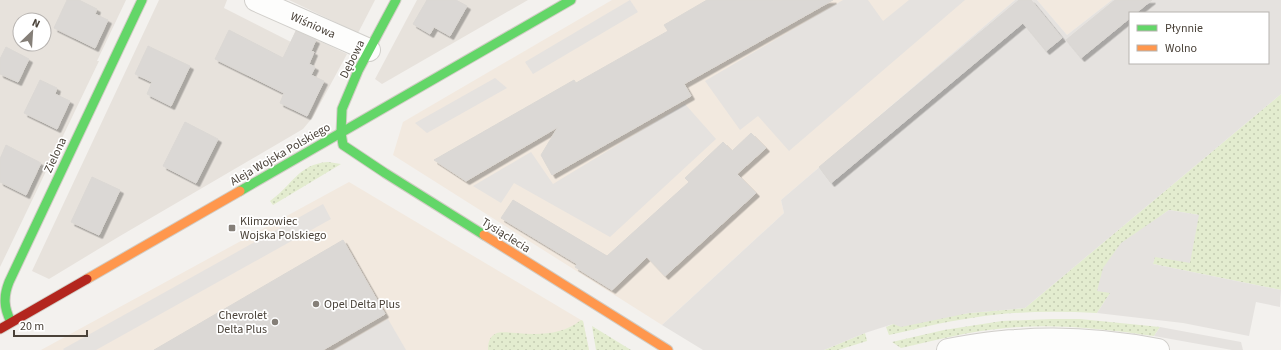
<svg xmlns="http://www.w3.org/2000/svg" width="1281" height="350" viewBox="0 0 1281 350" font-family="'Source Sans 3',sans-serif">
<style>
.residential{fill:#e7e2dc;fill-rule:evenodd}
.commercial{fill:#f2e9df}
.grass{fill:url(#grass-dots)}
.parking{fill:#e5e2df;fill-rule:evenodd}
.building{fill:#dbd8d5;stroke:#dbd8d4;filter:url(#shadow)}
.lines{fill:none;stroke-linecap:round;stroke-linejoin:round}
.street-casing{stroke:#d1cfcb;stroke-width:24}
.fast-casing{stroke:#d2cdc5;stroke-width:11}
.slow-casing{stroke:#d2cdc5;stroke-width:11}
.jam-casing{stroke:#d2cdc5;stroke-width:11}
.street{stroke:#fdfdfc;stroke-width:22}
.fast{stroke:#63d668;stroke-width:9}
.slow{stroke:#ff974d;stroke-width:9}
.jam{stroke:#b3261e;stroke-width:9}
.poi-dot{fill:#857f78;stroke:#fff;stroke-width:1.5}
.labels{text-anchor:middle;stroke-width:3.5;stroke-linejoin:round;paint-order:stroke}
.street-label{font-size:12px;fill:#4a4239;stroke:#fff}
.poi-label{font-size:12px;fill:#4a4239;stroke:#fff;text-anchor:start}
</style>
<defs>
<pattern id="grass-dots" width="8" height="8" patternUnits="userSpaceOnUse"><rect width="8" height="8" fill="#e3eccf"/><path d="M2 2h.1M6 6h.1" fill="none" stroke="#c4ccb2" stroke-width="1.8" stroke-linecap="round"/></pattern>
<filter id="shadow"><feDropShadow dx="3.5" dy="3.5" stdDeviation="0" flood-color="#0004"/></filter>
</defs>
<rect width="100%" height="100%" fill="#f3f1ee"/>
<g class="residential">
<path d="M0,0H126L97,61H99L0,267ZM20,20H44V44H20Z"/>
<path d="M159,0H227L224,8L291,42L296,30L347,54L313,117L303,129L120,236L49,279L32,271Z"/>
<path d="M289,0H375L358,33Z"/>
<path d="M417,0H528L382,84L375,79Z"/>
</g>
<g class="commercial">
<path d="M612,0H1015L781,200L784,213L662,325L393,155L403,122Z"/>
<path d="M1037,0H1112L1067,35Z"/>
<path d="M349,182L581,320L583,321L589,350H41Z"/>
</g>
<g class="grass">
<path d="M1281,94V290L1153,264L1154,257L1199,215L1169,210L1162,215L1097,313C1055,311 1012,311 971,318C943,322 916,329 889,335L886,327L893,324L969,313L1025,308Z"/>
<path d="M328,162L341,164L273,205L270,201C292,186 298,164 328,162Z"/>
<path d="M1052,319H1080L1160,327L1154,336C1105,329 1055,323 1006,328C970,331 936,340 901,348L892,342L944,330L1002,321Z"/>
<path d="M581,320L583,321L589,350H488C488,344 489,337 495,334C501,331 510,333 516,333C539,335 563,335 581,320Z"/>
<path d="M592,326L631,350H596Z"/>
<path d="M865,333L867,341L838,350H824Z"/>
</g>
<g class="parking">
<path d="M630,0L638,12L533,74L525,62Z"/>
<path d="M843,0H868L883,21L909,0H965L789,151L758,116L740,130L705,81Z"/>
<path d="M1015,0H1037L1067,35L1112,0H1281V94L1025,308L969,313L901,327L893,324L865,333L824,350H703L662,325L784,213L781,200ZM1130,13H1268V63H1130Z"/>
<path d="M495,78L507,88L427,133L415,123Z"/>
<path d="M685,104L716,139L610,237L514,183L501,203L473,186L531,152L553,184Z"/>
<path d="M323,204L331,219L96,350H64L63,349Z"/>
<path d="M1169,210L1199,215L1190,263L1155,257L1153,264L1281,290L1280,307L1256,302L1249,336L1183,323L1097,313L1110,293L1097,291L1103,268L1121,243Z"/>
<path d="M388,319L406,350H334Z"/>
<path d="M1160,327L1241,342L1243,350H1232L1154,336Z"/>
</g>
<g class="building">
<path d="M67,0H79L97,9L95,14L108,20L95,48L54,28Z"/>
<path d="M427,0H456L467,6L450,36L434,27L430,34L413,24Z"/>
<path d="M707,0H833L684,84L691,96L552,175L541,155L558,127L466,181L434,160L574,80L576,83L668,31L664,25Z"/>
<path d="M1019,0H1031L1062,38L1046,51L1023,23L831,183L819,167Z"/>
<path d="M1115,0H1152L1136,13H1130V18L1081,58L1066,40Z"/>
<path d="M229,30L283,58L296,31L316,40L311,51L314,52L309,64L315,67L311,75L324,81L307,116L280,103L284,93L215,59Z"/>
<path d="M148,46L190,66L171,106L147,94L152,82L135,74Z"/>
<path d="M6,47L29,59L18,82L0,74V59Z"/>
<path d="M40,80L57,88L55,94L70,101L57,129L24,113Z"/>
<path d="M185,122L218,139L196,183L163,166Z"/>
<path d="M751,133L766,148L737,174L756,193L665,276L647,257L612,290L575,267L577,264L501,218L513,200L607,256L689,182L685,178L723,142L732,151Z"/>
<path d="M6,145L41,163L26,195L0,182V159Z"/>
<path d="M92,177L120,190L99,235L71,222Z"/>
<path d="M343,240L385,314L323,350H154Z"/>
</g>
<g class="lines">
<defs>
<g id="street">
<path d="M256,0L369,50"/>
<path d="M948,350C970,346 992,342 1015,341C1063,337 1111,341 1158,350"/>
</g>
<g id="fast">
<path d="M396,0L358,71L342,109L341,133L343,145L385,173L484,235"/>
<path d="M240,191L571,0"/>
<path d="M11,322C4,308 3,297 9,282L142,0"/>
</g>
<g id="slow">
<path d="M484,235L668,350"/>
<path d="M87,279L240,191"/>
</g>
<path id="jam" d="M0,329L87,279"/>
</defs>
<use href="#street" class="street-casing"/>
<use href="#fast" class="fast-casing"/>
<use href="#slow" class="slow-casing"/>
<use href="#jam" class="jam-casing"/>
<use href="#street" class="street"/>
<use href="#fast" class="fast"/>
<use href="#slow" class="slow"/>
<use href="#jam" class="jam"/>
</g>
<g class="poi-dot">
<rect x="228" y="224" width="8" height="8" rx="2"/>
<circle cx="316" cy="304" r="4"/>
<circle cx="275" cy="322" r="4"/>
</g>
<g class="labels">
<g class="street-label">
<text transform="translate(313 25) rotate(24)" y="4">Wiśniowa</text>
<text transform="translate(352 59) rotate(-64)" y="4">Dębowa</text>
<text transform="translate(280 154) rotate(-30)" y="4">Aleja Wojska Polskiego</text>
<text transform="translate(55 155) rotate(-65)" y="4">Zielona</text>
<text transform="translate(506 235) rotate(32)" y="4">Tysiąclecia</text>
</g>
<g class="poi-label">
<text x="240" y="225">Klimzowiec<tspan x="240" dy="14">Wojska Polskiego</tspan></text>
<text x="324" y="308">Opel Delta Plus</text>
<text x="267" y="319" text-anchor="end">Chevrolet<tspan x="267" dy="14">Delta Plus</tspan></text>
</g>
</g>
<rect x="1129" y="12" width="140" height="52" fill="#ffffff" stroke="#b7b3b0"/>
<rect x="1137" y="25" width="20" height="6" fill="#63d668" stroke="#b7b3b0"/>
<text x="1165" y="32" font-size="12" fill="#4a4239">Płynnie</text>
<rect x="1137" y="45" width="20" height="6" fill="#ff974d" stroke="#b7b3b0"/>
<text x="1165" y="52" font-size="12" fill="#4a4239">Wolno</text>
<g transform="translate(32 32) rotate(25)"><circle r="19" fill="#ffffff" stroke="#b7b3b0"/>
<path d="M0-3L7 15L0 10L-7 15Z" fill="#857f78"/>
<text y="-6" font-size="11" font-weight="bold" text-anchor="middle" fill="#4a4239">N</text>
</g>
<path d="M14 330v6h73v-6" fill="none" stroke="#4a4239" stroke-width="2"/>
<text x="20" y="330" font-size="12" fill="#4a4239" stroke="#ffffff" stroke-width="3" paint-order="stroke">20 m</text>
</svg>
